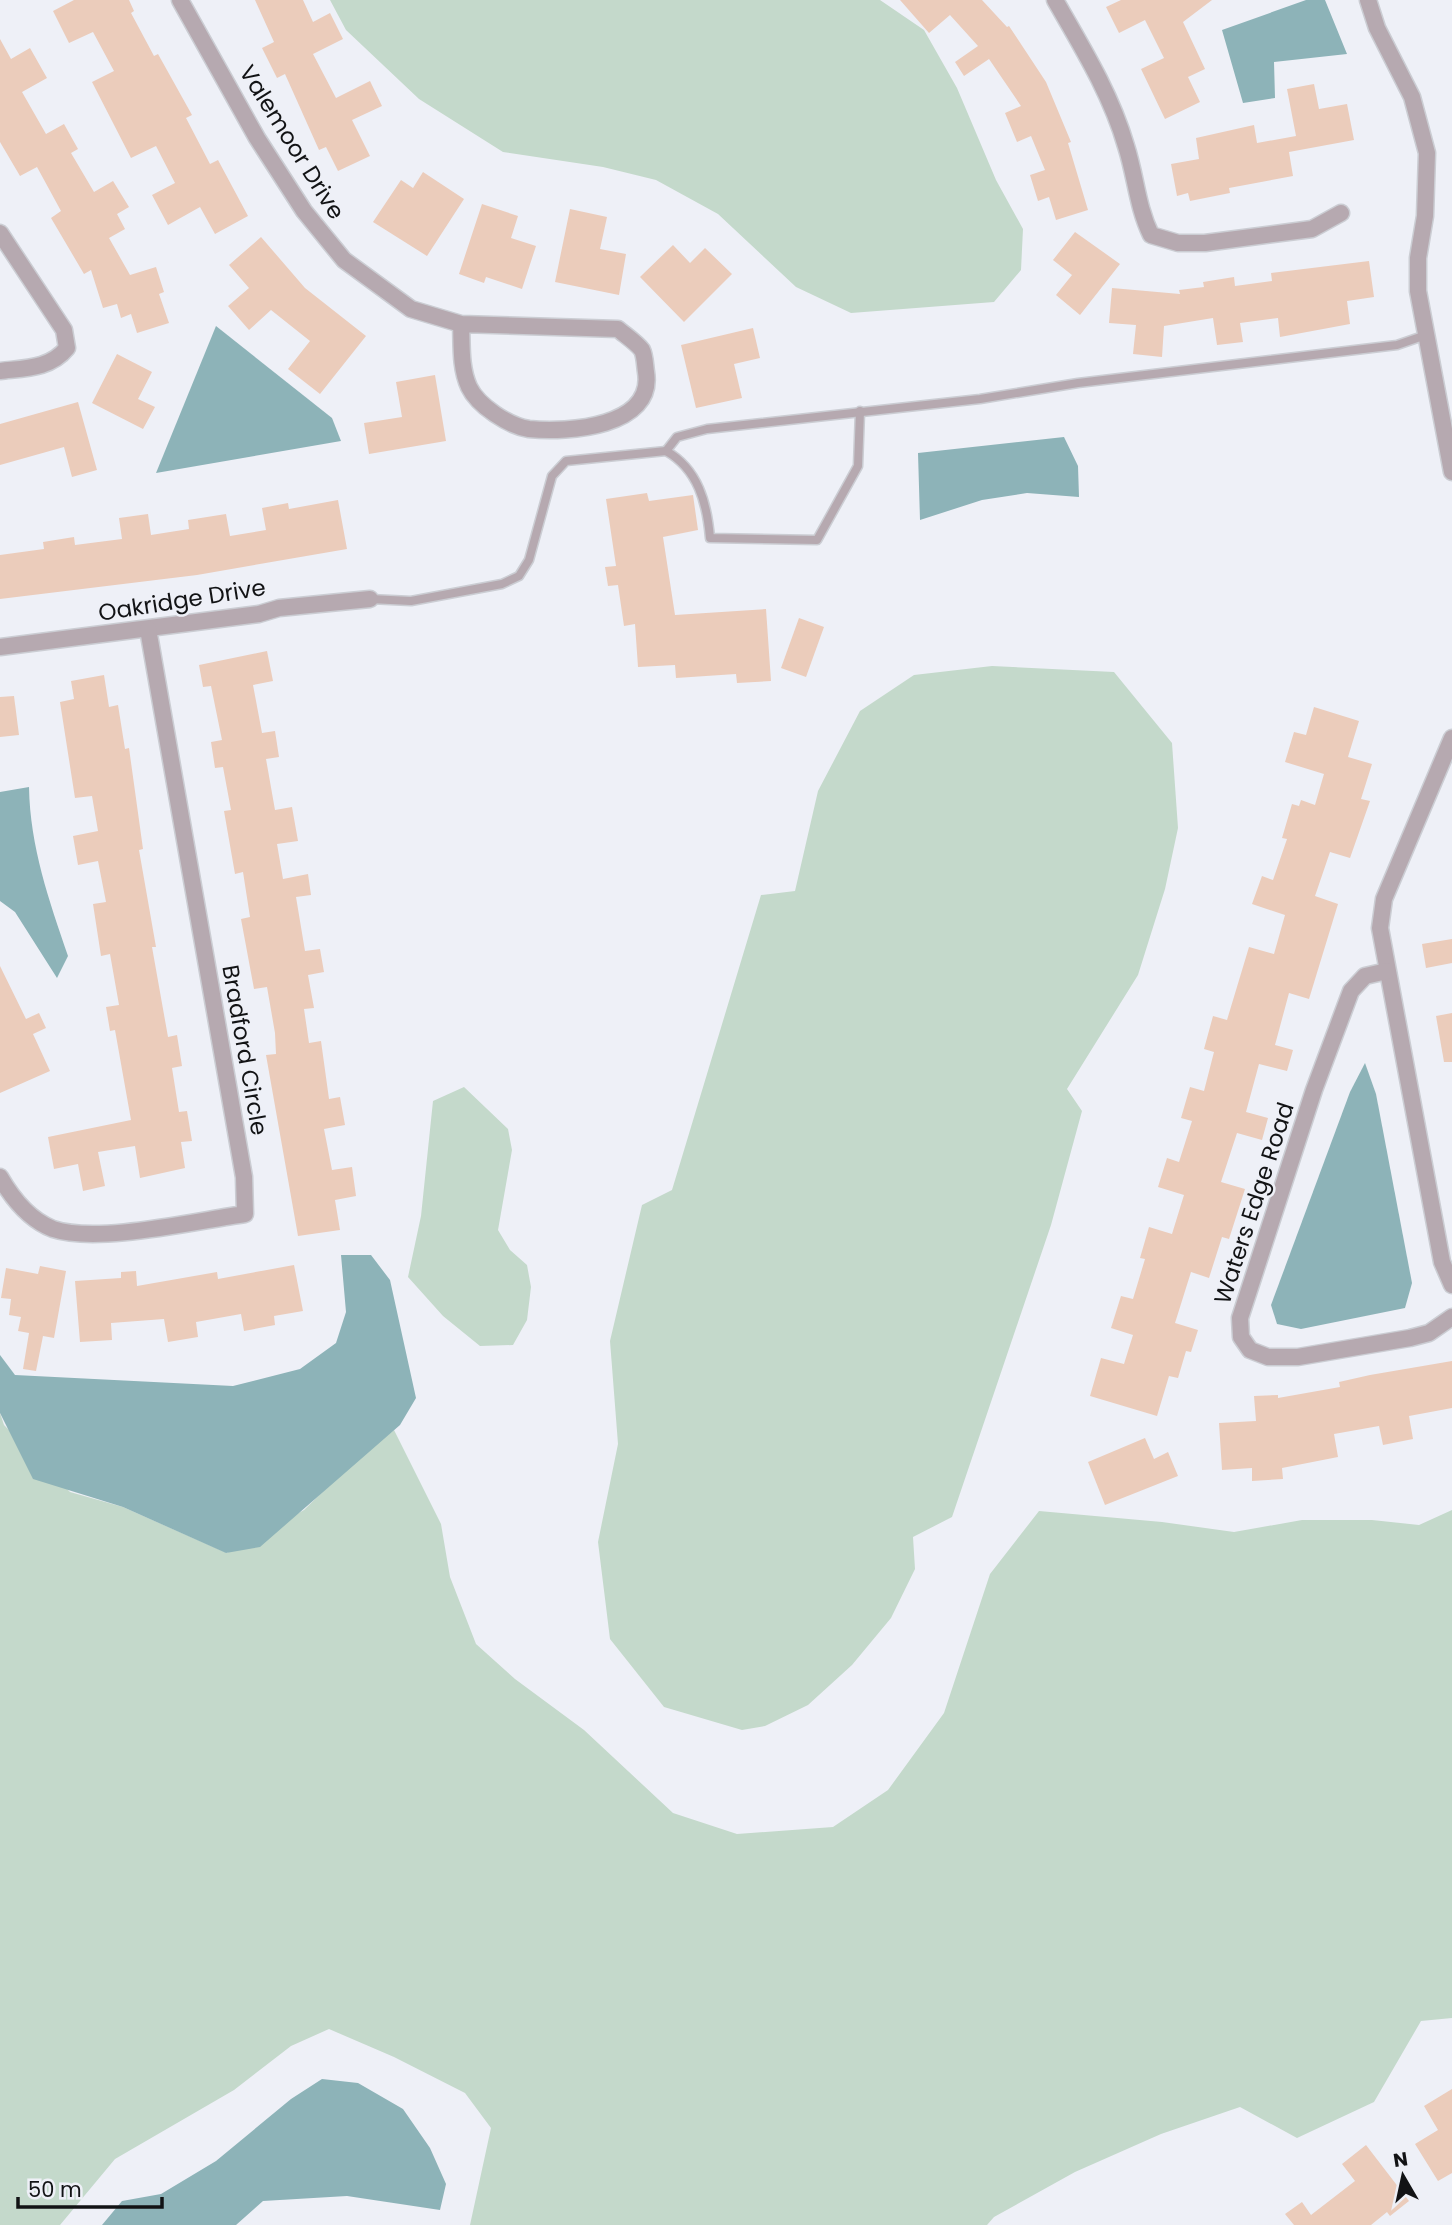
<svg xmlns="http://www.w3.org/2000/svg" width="1452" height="2225" viewBox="0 0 1452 2225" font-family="Poppins,sans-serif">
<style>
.green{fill:#c4d9cb}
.water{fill:#8db3b8}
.building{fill:#ebccbb}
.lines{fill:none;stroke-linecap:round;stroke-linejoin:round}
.service-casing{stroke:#cbcdd3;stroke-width:11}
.minor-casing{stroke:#cbcdd3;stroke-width:19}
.service{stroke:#b6a9b0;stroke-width:8}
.minor{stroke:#b6a9b0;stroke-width:16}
.labels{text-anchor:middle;stroke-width:5;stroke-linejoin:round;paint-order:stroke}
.street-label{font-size:23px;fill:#121315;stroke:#eef0f7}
</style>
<rect width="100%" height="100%" fill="#eef0f7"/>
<g class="green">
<path d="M330,0H880L924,30L957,88L996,180L1023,229L1021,270L994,302L851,313L796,287L718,214L656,180L603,167L503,152L419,99L346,30Z"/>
<path d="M992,666L1114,672L1172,743L1178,828L1165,889L1138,975L1067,1089L1082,1111L1051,1225L952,1517L913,1537L915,1569L891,1618L852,1665L808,1705L765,1726L742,1730L664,1707L610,1639L598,1542L618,1444L610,1341L642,1205L672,1190L761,895L795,891L818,791L860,711L914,675Z"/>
<path d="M464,1087L508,1129L512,1150L498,1230L510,1250L527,1265L531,1287L527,1320L513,1345L480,1346L443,1316L408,1277L421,1216L433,1101Z"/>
<path d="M0,1413L4,1425L70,1492L123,1507L227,1553L304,1510L347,1468L394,1430L441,1524L450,1577L476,1644L515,1679L584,1730L673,1813L737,1834L833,1827L888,1790L944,1713L990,1574L1039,1511L1162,1522L1234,1532L1302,1520H1372L1419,1525L1452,1510V2018L1421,2021L1374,2102L1297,2138L1240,2107L1161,2134L1075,2172L994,2217L987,2225H470L491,2128L465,2093L394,2057L329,2029L291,2046L234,2090L115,2159L60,2225H0Z"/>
</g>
<g class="water">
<path d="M1306,0H1325L1347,54L1274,62L1275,98L1243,103L1222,30Z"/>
<path d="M216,326L332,418L341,441L156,473Z"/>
<path d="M1064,437L1078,466L1079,497L1027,493L982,500L920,520L918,453Z"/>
<path d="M29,787C30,847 49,900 68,956L57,978L15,912L0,901V792Z"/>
<path d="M1365,1063L1376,1094L1412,1283L1405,1308L1301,1329L1277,1324L1271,1305L1350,1092Z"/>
<path d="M341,1255H371L390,1280L416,1398L400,1425L260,1547L226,1553L123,1507L33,1479L0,1413V1355L15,1375L233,1386L300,1369L336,1343L346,1312Z"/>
<path d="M322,2079L358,2083L403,2109L430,2148L446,2184L440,2210L347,2196L263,2201L236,2225H102L122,2201L161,2194L216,2161L291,2099Z"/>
</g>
<g class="building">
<path d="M74,0H129L134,11L131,13L154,56L158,54L192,115L186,118L210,164L218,160L248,216L215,234L200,207L168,225L152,195L175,183L156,146L131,158L92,82L114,71L93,32L69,43L53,11Z"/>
<path d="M255,0H303L313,22L330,13L343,39L313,54L336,98L370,81L382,106L352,120L370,156L338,171L326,147L319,150L285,74L277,78L262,48L274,42Z"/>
<path d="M900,0H982L1007,27L1009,26L1046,82L1071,142L1068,143L1088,210L1056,220L1049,197L1038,201L1030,175L1045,170L1031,136L1017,142L1005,113L1021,106L989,59L964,76L955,62L978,46L950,15L929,33Z"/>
<path d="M1121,0H1212L1183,22L1205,69L1188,77L1200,102L1165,119L1141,69L1164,58L1145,20L1119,33L1106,7Z"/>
<path d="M0,39L11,59L30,48L47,78L22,92L46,134L64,124L78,149L71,153L94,192L113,181L129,207L117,214L125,229L109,238L130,275L156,267L164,292L159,294L169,323L137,333L131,314L121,318L117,304L103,308L91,270L84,274L51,218L61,211L37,167L20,176L0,142Z"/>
<path d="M1314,84L1319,109L1347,104L1354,140L1289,152L1293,176L1229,188L1230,193L1190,201L1188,193L1177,196L1171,164L1199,159L1196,138L1254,125L1257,143L1296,136L1287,89Z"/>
<path d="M423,172L464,199L427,256L373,222L401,180L413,188Z"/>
<path d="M482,204L518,216L511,238L536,246L522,289L486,277L484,283L459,274Z"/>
<path d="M570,209L607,217L600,249L626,254L619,295L555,282Z"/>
<path d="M1075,232L1120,264L1080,315L1056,295L1072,275L1053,260Z"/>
<path d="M261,237L305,288L366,336L320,394L288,369L310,341L271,310L249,330L228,306L249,288L229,265Z"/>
<path d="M673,245L690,263L705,248L732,274L684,322L640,277Z"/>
<path d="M1369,261L1374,297L1347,301L1350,324L1280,337L1278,318L1240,323L1243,342L1217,345L1213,318L1164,326L1162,357L1133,354L1136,325L1109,323L1112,288L1180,294L1179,290L1204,287L1203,282L1234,277L1235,286L1272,281L1271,273Z"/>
<path d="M753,328L760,358L734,364L742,398L696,408L681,345Z"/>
<path d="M117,354L152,372L138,399L155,407L143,429L92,403Z"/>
<path d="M435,375L446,441L369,454L364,423L402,417L396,382Z"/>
<path d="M78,402L97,470L72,477L64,447L0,465V424Z"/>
<path d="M647,493L649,501L693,495L698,530L663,537L675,615L766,609L771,681L737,683L736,674L676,678L675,665L638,667L635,624L624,626L618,585L608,586L605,567L616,566L606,499Z"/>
<path d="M338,500L347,549L197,575L0,599V555L44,549L43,542L74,537L75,545L122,539L119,518L148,514L151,535L189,529L188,520L226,514L230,536L266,530L262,508L288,503L289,509Z"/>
<path d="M799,618L824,627L806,677L781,668Z"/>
<path d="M267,651L273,681L253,685L262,733L275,731L279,757L266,759L275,810L292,807L298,841L277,844L283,879L308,874L311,895L296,897L305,951L320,949L324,972L308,975L314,1008L304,1009L309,1043L321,1041L329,1099L340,1097L345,1125L324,1129L332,1170L352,1167L356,1196L335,1200L340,1230L298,1236L266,1055L276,1054L275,1033L267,987L254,989L241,919L250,917L243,872L235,874L224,811L231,810L223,767L215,768L211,742L222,740L211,686L203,687L199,665Z"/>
<path d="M104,675L109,707L118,705L125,749L129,748L143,849L139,850L156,947H152L168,1037L177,1035L182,1066L172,1068L179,1112L187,1111L192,1141L181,1142L185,1168L140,1178L135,1146L98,1152L105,1186L83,1191L78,1164L54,1169L48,1137L131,1120L115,1030L110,1031L106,1007L119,1005L110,954L101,956L93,904L106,902L98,861L78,865L73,836L98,831L92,796L75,798L60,702L74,699L71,681Z"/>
<path d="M14,696L19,735L0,737V697Z"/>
<path d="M1314,707L1359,721L1348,757L1372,764L1361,799L1370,801L1350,858L1330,852L1315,896L1338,904L1309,999L1289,993L1275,1045L1293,1050L1287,1071L1259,1064L1246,1112L1268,1118L1262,1140L1237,1133L1221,1182L1245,1189L1229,1239L1222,1237L1209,1278L1191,1272L1175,1323L1198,1330L1191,1352L1186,1351L1178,1378L1169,1376L1157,1416L1090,1396L1101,1358L1124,1364L1133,1335L1111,1328L1121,1296L1133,1299L1145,1259L1140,1258L1149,1227L1172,1234L1184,1195L1158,1187L1167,1158L1179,1162L1192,1121L1181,1118L1190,1087L1204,1091L1214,1052L1204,1049L1213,1016L1227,1020L1249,947L1274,954L1285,915L1252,904L1262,876L1273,880L1287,839L1282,838L1292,804L1299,806L1301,800L1315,805L1324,774L1285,762L1294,732L1306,735Z"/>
<path d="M1452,939V963L1426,968L1422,944Z"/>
<path d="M0,966L26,1019L39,1013L46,1028L33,1034L50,1071L0,1093Z"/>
<path d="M1452,1013V1062H1444L1436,1016Z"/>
<path d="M294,1265L303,1311L274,1316L275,1325L244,1331L241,1314L196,1322L198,1337L168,1342L164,1319L111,1323L112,1340L80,1342L75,1281L121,1278V1272L136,1271L137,1286L217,1272L218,1279Z"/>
<path d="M40,1266L66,1271L54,1338L43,1336L36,1371L23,1369L29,1333L18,1331L21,1317L9,1315L11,1299L1,1298L6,1268L38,1274Z"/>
<path d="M1452,1361V1408L1409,1416L1413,1439L1383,1445L1379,1426L1334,1434L1338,1457L1282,1468L1283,1479L1252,1481V1468L1222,1470L1219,1423L1256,1421L1254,1396L1278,1395V1398L1340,1387L1339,1382L1370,1375Z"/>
<path d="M1145,1438L1154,1459L1168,1452L1178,1476L1105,1505L1088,1462Z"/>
<path d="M1452,2089V2173L1438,2181L1415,2144L1438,2130L1424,2106Z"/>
<path d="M1366,2145L1409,2201L1390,2216L1387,2212L1371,2225H1294L1285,2214L1302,2202L1311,2215L1355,2181L1342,2164Z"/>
</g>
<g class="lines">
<defs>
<g id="service">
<path d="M666,451L677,437L707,429L980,399L1078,383L1397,345L1426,335"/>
<path d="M370,599L411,601L502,584L519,576L529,560L552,476L566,461L666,451C698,469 707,503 710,538L817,540L858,466L860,411"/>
</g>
<g id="minor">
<path d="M180,0L257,138L304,211L344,260L411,309L461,324L618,329C625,335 637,343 642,350C645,356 645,366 646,372C655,427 568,433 529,429C509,426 478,406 469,387C460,367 462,345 461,324"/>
<path d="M1055,0C1082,47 1111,94 1126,146C1136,177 1137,206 1151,235L1178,243H1205L1312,229L1341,213"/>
<path d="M1368,0L1377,28L1412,97L1427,153L1425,216L1418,258V291L1452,472"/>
<path d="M0,233L64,330L67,348C50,369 25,368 0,371"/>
<path d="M0,647L259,614L279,608L370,599"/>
<path d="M1452,738L1384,899L1380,928L1442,1262L1452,1285"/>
<path d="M1387,971L1365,976L1351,991L1314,1090L1240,1318L1241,1337L1250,1350L1268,1357H1298L1410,1338L1429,1333L1452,1317"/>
<path d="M0,1177C12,1198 30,1220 53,1229C98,1244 195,1221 245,1214L244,1177L148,629"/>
</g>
</defs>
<use href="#service" class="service-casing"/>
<use href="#minor" class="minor-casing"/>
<use href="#service" class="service"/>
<use href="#minor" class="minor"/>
</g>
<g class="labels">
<g class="street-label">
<text transform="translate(292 142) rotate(58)" y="8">Valemoor Drive</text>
<text transform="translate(182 600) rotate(-9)" y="8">Oakridge Drive</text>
<text transform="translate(245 1050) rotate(80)" y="8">Bradford Circle</text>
<text transform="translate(1254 1203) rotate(-72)" y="8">Waters Edge Road</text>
</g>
</g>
<g transform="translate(1403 2176) rotate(351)" stroke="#eef0f7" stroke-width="5" paint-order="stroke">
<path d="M0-5L12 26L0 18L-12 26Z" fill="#121315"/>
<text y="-10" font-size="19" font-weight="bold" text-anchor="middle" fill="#121315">N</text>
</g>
<path d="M18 2197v10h144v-10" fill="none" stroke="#121315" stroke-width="3.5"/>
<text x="28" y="2197" font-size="21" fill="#121315" stroke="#eef0f7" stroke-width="5" paint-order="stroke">50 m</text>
</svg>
